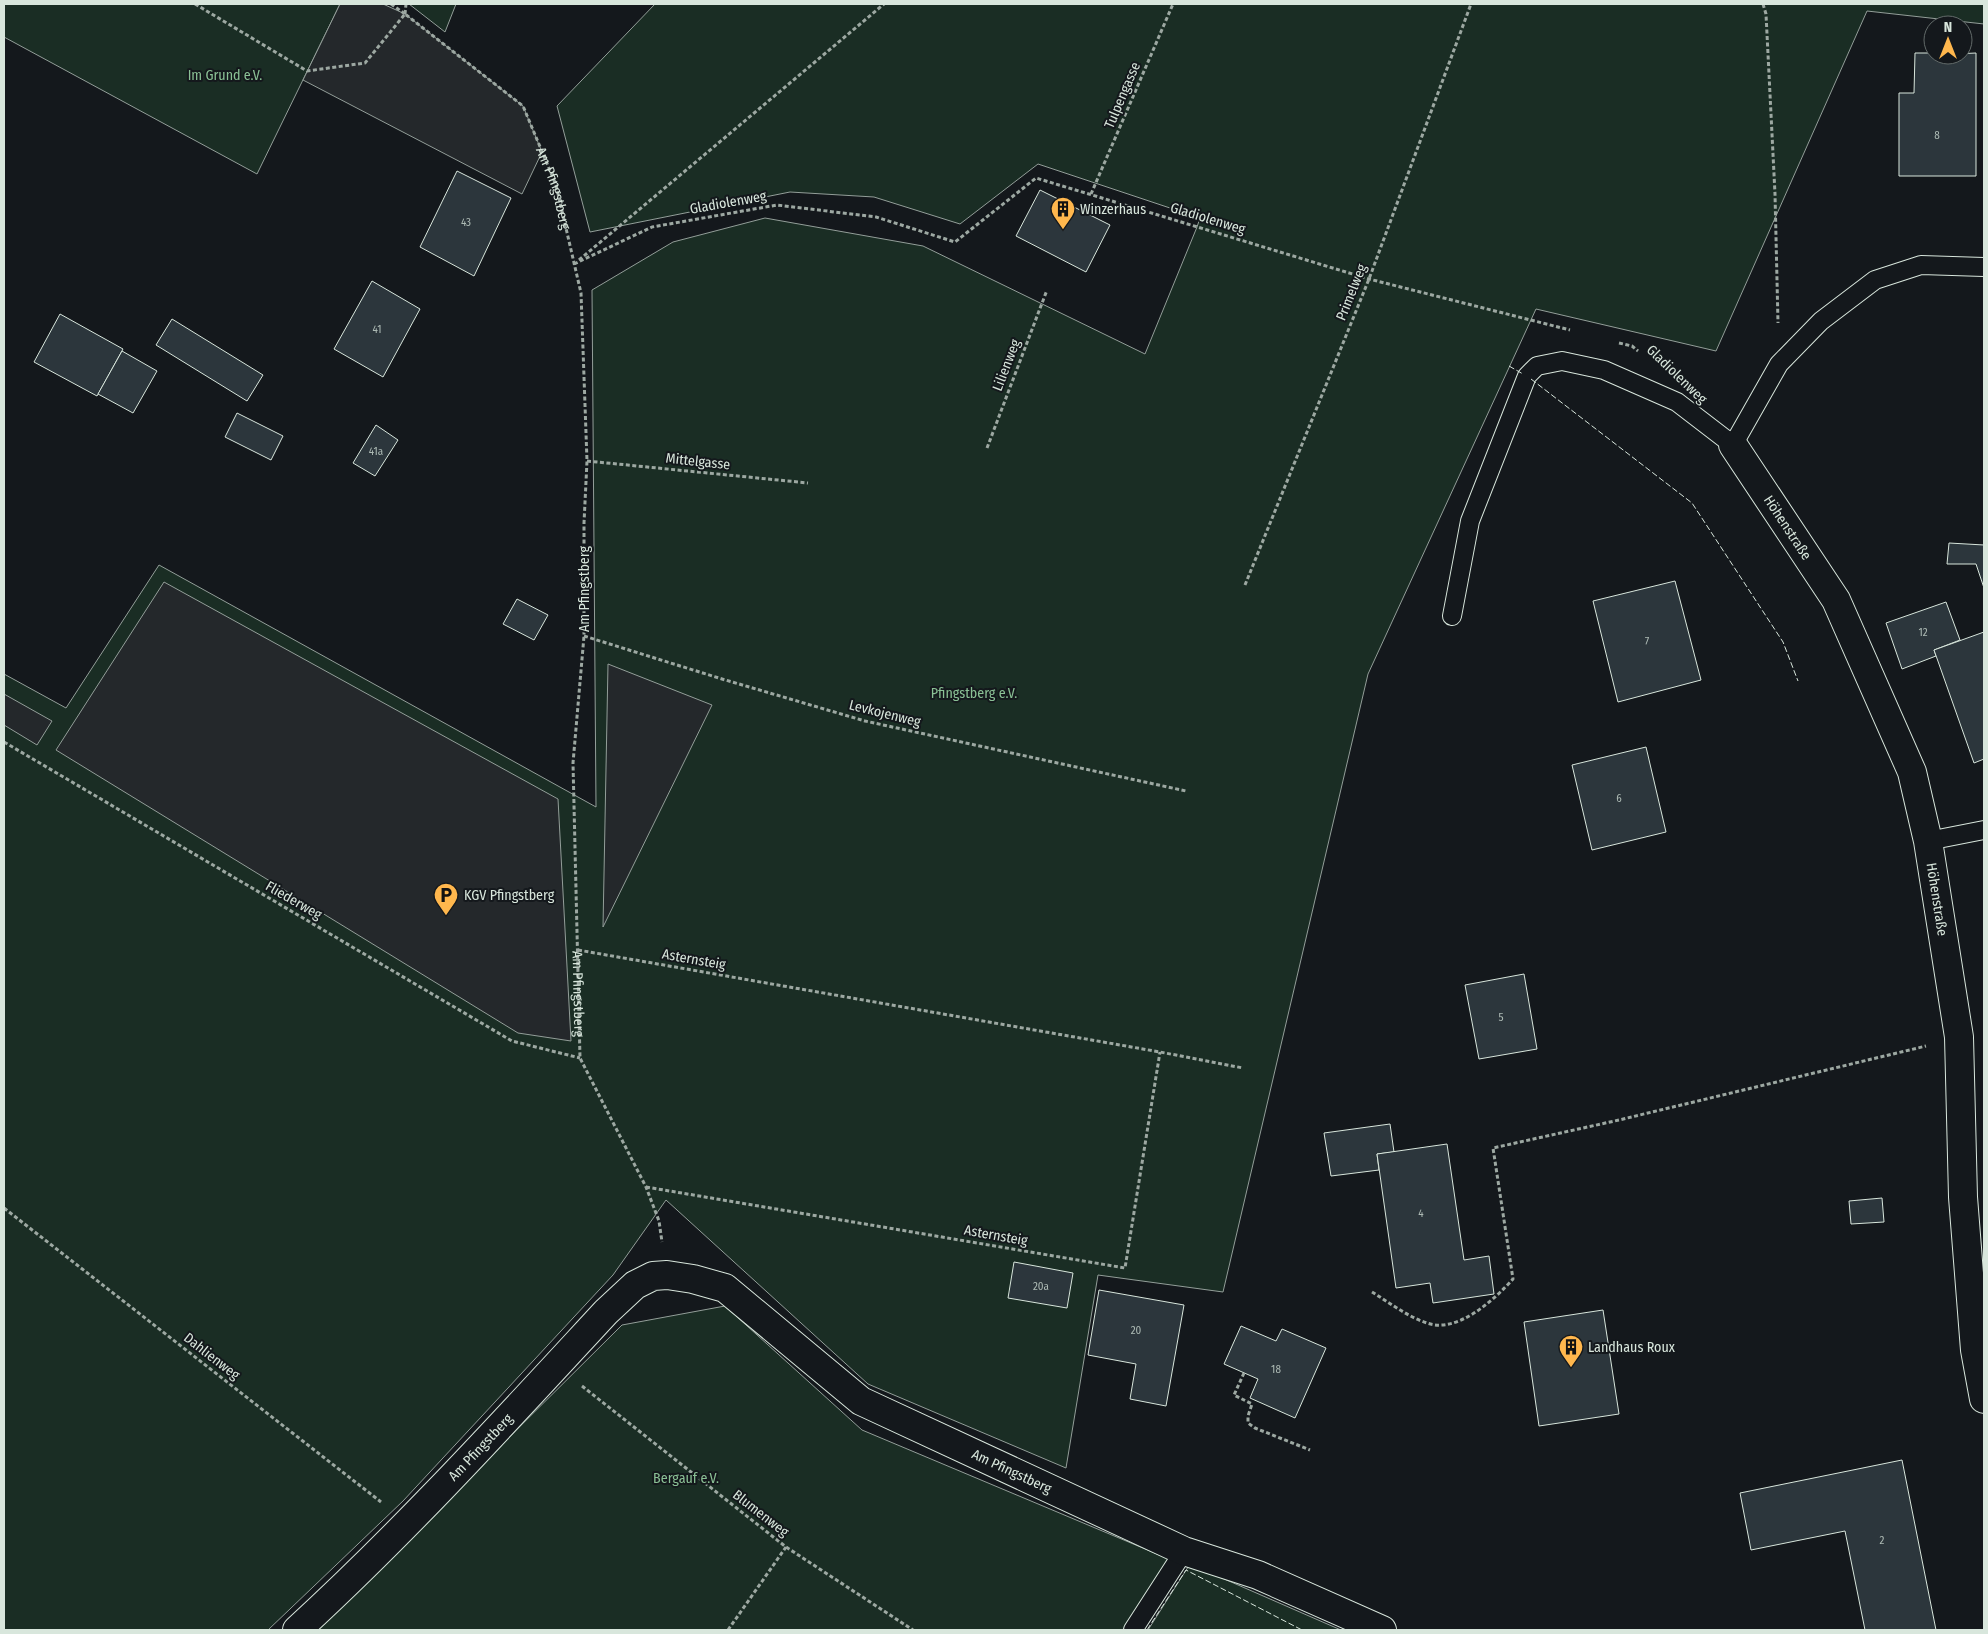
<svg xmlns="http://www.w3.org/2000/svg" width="1988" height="1634" viewBox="0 0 1988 1634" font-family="'Fira Sans Condensed',sans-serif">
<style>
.green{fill:#1a2d24;stroke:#939e99}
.parking{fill:#24282b;stroke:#939e99}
.building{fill:#2c363c;stroke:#d8e6dc}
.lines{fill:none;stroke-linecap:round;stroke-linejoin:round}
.service-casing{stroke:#d8e6dc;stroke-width:20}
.minor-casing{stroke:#d8e6dc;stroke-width:30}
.path{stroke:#9da8a2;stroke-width:3;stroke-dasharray:4 2.5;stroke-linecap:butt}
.service{stroke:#14181c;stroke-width:18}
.minor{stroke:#14181c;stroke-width:28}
.fence{stroke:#d8e6dc;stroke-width:1;stroke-dasharray:6 2.5;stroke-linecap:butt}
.labels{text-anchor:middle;stroke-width:4;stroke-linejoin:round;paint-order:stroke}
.number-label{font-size:11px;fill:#adbab4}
.park-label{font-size:14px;fill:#8ac095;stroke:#14181c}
.street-label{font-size:14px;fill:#d8e6dc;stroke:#14181c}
.poi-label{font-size:14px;fill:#d8e6dc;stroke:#14181c;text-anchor:start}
</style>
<rect width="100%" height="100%" fill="#14181c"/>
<g class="green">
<path d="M4,4H340L257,174L4,37Z"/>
<path d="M409,4H456L445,32Z"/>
<path d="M655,4H1984V24L1867,11L1716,351L1536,309L1368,674L1223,1292L1098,1275L1066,1468L868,1384L666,1200L613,1275L403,1501L268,1630H4V674L66,708L159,565L596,807L592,290L673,242L765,218L923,246L1145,354L1197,227L1200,218L1038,164L960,224L874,197L790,192L590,232L557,106Z"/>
<path d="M725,1306L862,1430L1169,1559L1123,1630H315L622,1325Z"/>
<path d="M1190,1564L1341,1630H1148Z"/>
</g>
<g class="parking">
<path d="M340,4H383L405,14L523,106L542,152L522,194L303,80Z"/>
<path d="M164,582L558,799L571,1041L518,1033L56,750Z"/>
<path d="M608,664L712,705L603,927Z"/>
<path d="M4,694L52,721L37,745L4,725Z"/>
</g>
<g class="building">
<path d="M1915,53H1933V55L1976,53V176H1899V93H1914Z"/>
<path d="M457,171L511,198L474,276L420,247Z"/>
<path d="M1040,190L1110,225L1086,272L1016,236Z"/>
<path d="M372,281L420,309L383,377L334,349Z"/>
<path d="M60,314L123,349L97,396L34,362Z"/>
<path d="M172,319L263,375L247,401L156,345Z"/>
<path d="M122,351L157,371L133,413L98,394Z"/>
<path d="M237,413L283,436L271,460L225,437Z"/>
<path d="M376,425L398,440L375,476L353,463Z"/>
<path d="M1949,543L1984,545V588L1976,564H1947Z"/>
<path d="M1675,581L1701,680L1618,702L1593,601Z"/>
<path d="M517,599L548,615L534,640L503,624Z"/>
<path d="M1946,602L1960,640L1934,650L1936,656L1902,669L1886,623Z"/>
<path d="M1984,632V759L1974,763L1934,650Z"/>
<path d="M1646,747L1666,832L1592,850L1572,765Z"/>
<path d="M1524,974L1537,1049L1479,1059L1465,985Z"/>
<path d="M1390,1124L1394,1152L1377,1154L1379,1170L1331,1176L1324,1133Z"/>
<path d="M1447,1144L1464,1260L1489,1256L1494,1294L1433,1303L1430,1283L1396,1288L1377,1154Z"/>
<path d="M1882,1198L1884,1222L1851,1224L1849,1201Z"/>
<path d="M1014,1262L1073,1273L1067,1308L1008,1298Z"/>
<path d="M1099,1290L1184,1305L1166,1406L1130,1399L1136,1364L1088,1355Z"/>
<path d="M1603,1310L1619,1414L1539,1426L1524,1322Z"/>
<path d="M1241,1326L1276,1341L1282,1329L1326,1348L1295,1418L1250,1398L1258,1379L1224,1364Z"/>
<path d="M1902,1460L1936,1630H1865L1845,1531L1751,1550L1740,1493Z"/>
</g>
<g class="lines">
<defs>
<g id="service">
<path d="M1452,616L1470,521L1527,376L1537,366L1562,361L1604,370L1677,402L1733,445L1779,364L1821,321L1875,280L1921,265L1984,267"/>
<path d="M1928,841L1984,830"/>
<path d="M1133,1630L1184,1551"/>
</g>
<g id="minor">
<path id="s2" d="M1733,445L1836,600L1912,772L1928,841L1959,1037L1963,1197L1975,1350L1984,1399"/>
<path id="s3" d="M297,1630C406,1530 506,1420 606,1312L635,1285L653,1276L667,1275L693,1279L725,1288L861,1401L1184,1551L1258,1575L1382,1630"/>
</g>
</defs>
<use href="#service" class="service-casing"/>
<use href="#minor" class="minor-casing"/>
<g class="path">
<path id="s1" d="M195,4L307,71L365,63L405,14L523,106L556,185L581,293L587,461L584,523V636L573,763L580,1058L646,1187L659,1221L662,1242"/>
<path d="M391,4L405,14"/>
<path d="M1763,4L1766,14L1775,194L1778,323"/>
<path d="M405,14L406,4"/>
<path d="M1091,194L1173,4"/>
<path d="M579,260L884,4"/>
<path d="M574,264L652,227L777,205L876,217L955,242L1036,178L1369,279L1570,330"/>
<path d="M1619,343L1632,346L1638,351"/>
<path d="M987,448L1047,290"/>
<path d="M587,461L808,483"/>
<path d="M1245,585L1369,279L1471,4"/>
<path d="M584,636L722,679L865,721L1186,791"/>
<path d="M4,742L512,1041L580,1058"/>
<path d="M578,950L1160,1052L1243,1068"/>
<path d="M646,1187L1125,1268L1160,1052"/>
<path d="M4,1208L381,1502"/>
<path d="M1372,1292C1390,1303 1408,1317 1427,1323C1457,1334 1494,1300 1513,1279L1493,1148L1619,1120L1926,1046"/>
<path d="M1244,1373L1234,1395L1252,1404L1248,1416V1423L1255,1428L1310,1450"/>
<path d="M582,1386L786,1547L913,1630"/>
<path d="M728,1630L786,1547"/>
</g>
<use href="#service" class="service"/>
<use href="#minor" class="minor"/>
<g class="fence">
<path d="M1509,366L1523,374"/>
<path d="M1531,379L1692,503L1783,642L1798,681"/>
<path d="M1147,1630L1186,1570L1302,1630"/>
</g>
</g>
<defs>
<symbol id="building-pin" viewBox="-11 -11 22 30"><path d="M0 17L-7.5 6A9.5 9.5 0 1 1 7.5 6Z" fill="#ffb74d" stroke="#14181c"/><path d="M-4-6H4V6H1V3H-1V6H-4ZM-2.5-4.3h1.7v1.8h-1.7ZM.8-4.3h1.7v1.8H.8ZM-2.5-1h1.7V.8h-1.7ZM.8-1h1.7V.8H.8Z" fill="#111"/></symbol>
<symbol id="parking-pin" viewBox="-11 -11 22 30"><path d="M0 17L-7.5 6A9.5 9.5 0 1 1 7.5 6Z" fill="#ffb74d" stroke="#14181c"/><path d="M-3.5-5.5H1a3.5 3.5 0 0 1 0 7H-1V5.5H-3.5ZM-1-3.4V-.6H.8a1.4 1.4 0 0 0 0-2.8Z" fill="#111"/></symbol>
</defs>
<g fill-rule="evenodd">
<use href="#building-pin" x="1049" y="195" width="28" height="38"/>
<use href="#parking-pin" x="432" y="881" width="28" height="38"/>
<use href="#building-pin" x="1557" y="1333" width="28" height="38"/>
</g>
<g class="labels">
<g class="number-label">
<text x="1937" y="139">8</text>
<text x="466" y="226">43</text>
<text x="377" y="333">41</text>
<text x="376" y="455">41a</text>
<text x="1923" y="636">12</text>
<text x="1647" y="645">7</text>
<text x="1619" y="802">6</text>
<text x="1501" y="1021">5</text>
<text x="1421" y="1217">4</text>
<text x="1041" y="1290">20a</text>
<text x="1136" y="1334">20</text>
<text x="1276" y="1373">18</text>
<text x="1882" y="1544">2</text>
</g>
<g class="park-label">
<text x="225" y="80">Im Grund e.V.</text>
<text x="974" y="698">Pfingstberg e.V.</text>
<text x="686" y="1483">Bergauf e.V.</text>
</g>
<g class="street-label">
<text transform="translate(1122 95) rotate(-67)" y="5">Tulpengasse</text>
<text dy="5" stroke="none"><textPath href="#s1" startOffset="490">Am Pfingstberg</textPath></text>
<text transform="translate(728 202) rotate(-10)" y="5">Gladiolenweg</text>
<text transform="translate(1208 218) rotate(17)" y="5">Gladiolenweg</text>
<text transform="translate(1351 292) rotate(-68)" y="5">Primelweg</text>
<text transform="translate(1006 365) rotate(-69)" y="5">Lilienweg</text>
<text transform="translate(1677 374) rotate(44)" y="5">Gladiolenweg</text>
<text transform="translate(698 461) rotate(6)" y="5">Mittelgasse</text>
<text dy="5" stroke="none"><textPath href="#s2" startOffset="99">Höhenstraße</textPath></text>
<text transform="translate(584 589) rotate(-90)" y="5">Am Pfingstberg</text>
<text transform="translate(885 713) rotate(14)" y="5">Levkojenweg</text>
<text dy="5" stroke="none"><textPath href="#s2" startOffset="504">Höhenstraße</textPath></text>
<text transform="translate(294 900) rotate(30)" y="5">Fliederweg</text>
<text transform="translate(694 959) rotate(10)" y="5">Asternsteig</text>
<text dy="5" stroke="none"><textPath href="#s1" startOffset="1300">Am Pfingstberg</textPath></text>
<text transform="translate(996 1235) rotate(10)" y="5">Asternsteig</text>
<text transform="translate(212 1356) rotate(38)" y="5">Dahlienweg</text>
<text dy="5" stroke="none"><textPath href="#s3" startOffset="259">Am Pfingstberg</textPath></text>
<text dy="5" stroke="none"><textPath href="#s3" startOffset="920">Am Pfingstberg</textPath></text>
<text transform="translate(761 1513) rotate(38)" y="5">Blumenweg</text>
</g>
<g class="poi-label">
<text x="1080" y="214">Winzerhaus</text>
<text x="464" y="900">KGV Pfingstberg</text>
<text x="1588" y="1352">Landhaus Roux</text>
</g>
</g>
<rect width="1988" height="1634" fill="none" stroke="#d8e6dc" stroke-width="10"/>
<g transform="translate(1948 40)"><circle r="24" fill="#14181c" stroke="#626a69"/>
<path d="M0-4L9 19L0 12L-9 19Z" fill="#ffb74d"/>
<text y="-8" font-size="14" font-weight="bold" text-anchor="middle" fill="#d8e6dc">N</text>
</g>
</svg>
